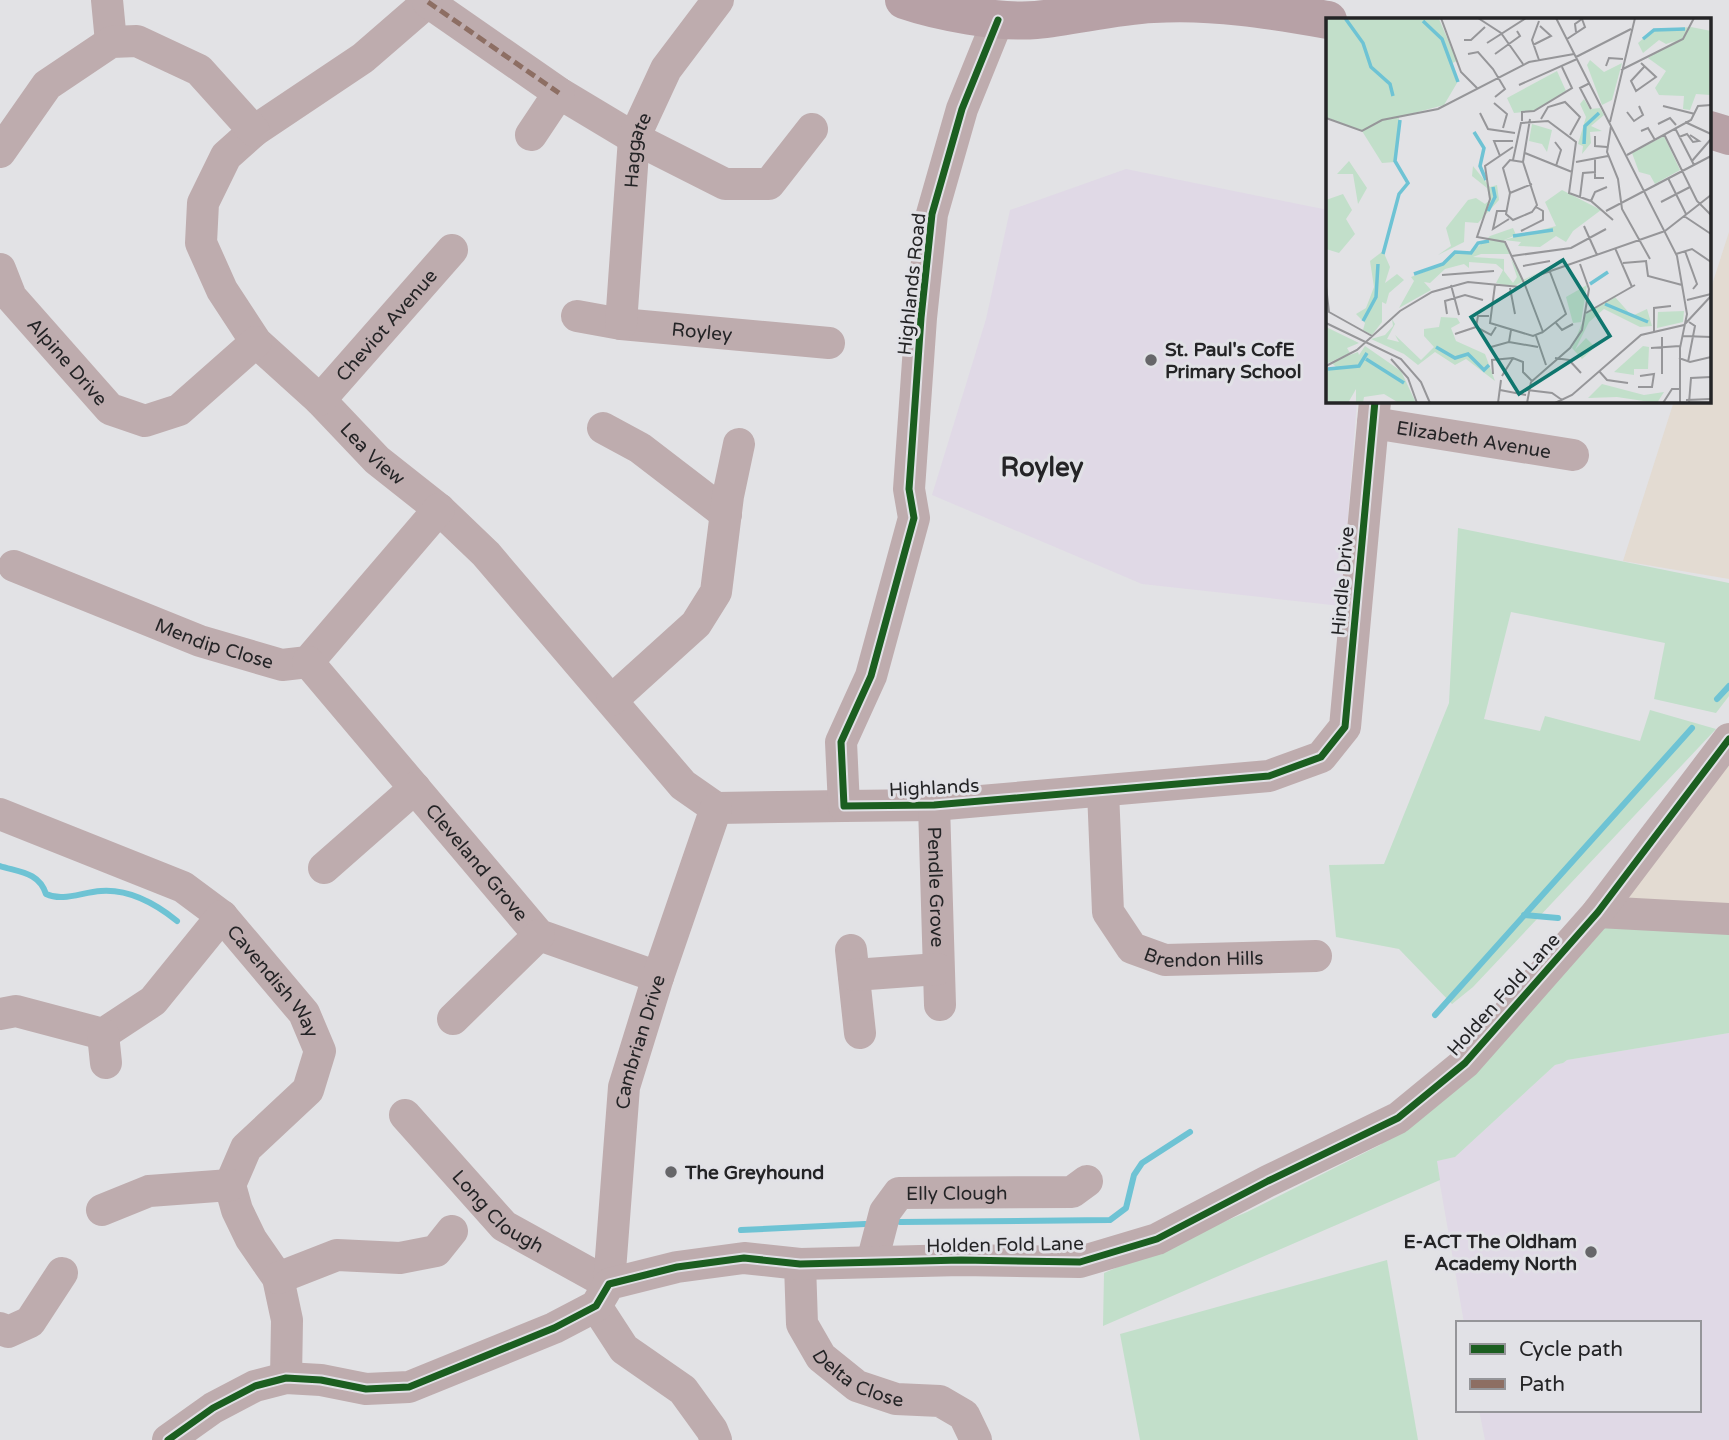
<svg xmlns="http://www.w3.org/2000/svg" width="1729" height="1440" viewBox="0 0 1729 1440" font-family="'Varela Round',sans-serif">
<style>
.industrial{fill:#e3dbd2}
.education{fill:#e0d9e6}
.green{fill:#c2dfca}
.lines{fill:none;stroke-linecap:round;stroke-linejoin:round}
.stream{stroke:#6ec3d4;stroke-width:6}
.minor{stroke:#beacae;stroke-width:32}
.major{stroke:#b7a1a6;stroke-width:38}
.quiet{stroke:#8d6e63;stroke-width:5;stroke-dasharray:10 5;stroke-linecap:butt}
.cycleway-casing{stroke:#e1e1e6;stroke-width:11}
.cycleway{stroke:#1b5e20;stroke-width:7}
.poi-dot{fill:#666669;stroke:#e1e1e6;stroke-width:2.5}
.labels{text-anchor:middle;stroke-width:6;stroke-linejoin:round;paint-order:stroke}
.street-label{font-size:19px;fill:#242426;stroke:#e1e1e6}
.poi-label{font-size:19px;font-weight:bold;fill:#242426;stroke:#e1e1e6;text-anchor:start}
.district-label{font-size:26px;font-weight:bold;fill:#242426;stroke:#e1e1e6}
.inset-river{fill:none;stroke:#6ec3d4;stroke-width:3.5}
.inset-road{fill:none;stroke:#969699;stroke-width:2}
.view{fill:#0f766e;fill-opacity:0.15;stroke:#0f766e;stroke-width:3.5}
.inset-edge{fill:none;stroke:#242426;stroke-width:3.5}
</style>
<rect width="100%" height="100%" fill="#e2e2e5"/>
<g class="industrial">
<path d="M1729,232V579L1623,561L1674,401H1710V291Z"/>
<path d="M1729,758V925L1601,917Z"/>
</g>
<g class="education">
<path d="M1126,169L1328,210V401H1357L1341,606L1142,584L932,495L986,319L1010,210Z"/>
<path d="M1729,1033V1440H1485L1479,1410H1699V1323H1464L1436,1161L1455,1157L1555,1065L1563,1063L1567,1060Z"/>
</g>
<g class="green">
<path d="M1458,528L1729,583V696L1716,713L1654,699L1665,643L1511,612L1484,719L1540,731L1545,716L1640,741L1650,710L1716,729L1473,987L1452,1004L1399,949L1336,937L1329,865L1384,864L1449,703Z"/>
<path d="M1601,917L1729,925V1033L1567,1060L1563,1063L1555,1065L1455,1157L1437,1161L1440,1180L1103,1326L1104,1273L1247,1212L1380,1145L1412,1118Z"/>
<path d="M1387,1260L1418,1440H1140L1120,1334Z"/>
</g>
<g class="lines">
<g class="stream">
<path d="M1717,699L1729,686"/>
<path d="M0,866C19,872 39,872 46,894C63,902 82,892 101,891C129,889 156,904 177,921"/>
<path d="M1524,915L1558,918"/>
<path d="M1435,1015L1692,728"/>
<path d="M900,1222L1110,1220L1126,1208L1134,1175L1142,1163L1190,1132"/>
<path d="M741,1230L865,1224"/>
</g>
<g class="minor">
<path d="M107,0L111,42"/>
<path id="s1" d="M430,0L363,58L254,131L226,156L203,203L201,243L222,290L256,342L320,400L377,460L439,509L486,554L683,785L716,808L844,806"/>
<path d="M428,2L559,93L634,138L725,184H769L812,129"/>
<path d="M998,20L962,109L932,214L921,318L909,489L914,518L871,676L841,742L844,806L934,805L1269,776L1321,757L1345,727L1375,401"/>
<path d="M531,135L559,93"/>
<path d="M0,152L47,85L111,42L137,41L199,70L254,131"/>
<path id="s2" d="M0,269L11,297L110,409L145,421L179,410L256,342"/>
<path id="s3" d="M577,316L621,324L829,343"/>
<path id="s4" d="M621,324L634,138L666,69L718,0"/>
<path id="s5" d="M320,400L452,250"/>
<path id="s6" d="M1373,423L1573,455"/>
<path d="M603,428L640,448L726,514"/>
<path id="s7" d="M14,566L200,641L282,665L308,662L439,509"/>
<path id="s8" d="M308,662L539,935L658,977"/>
<path d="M612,700L696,624L716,592L728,496L739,444"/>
<path id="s9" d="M1103,791L1108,912L1132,948L1165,960L1316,956"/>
<path id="s10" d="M934,805L940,1005"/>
<path id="s11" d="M0,814L183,887L222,916L304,1013L320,1051L308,1090L246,1148L230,1185L237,1210L251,1239L278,1278L287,1320L286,1378"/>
<path d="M324,868L415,788"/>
<path d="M1598,912L1729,919"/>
<path d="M851,950L860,1033"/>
<path d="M854,975L938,969"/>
<path d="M0,1014L16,1011L103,1034L153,1001L222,916"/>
<path d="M453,1019L539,935"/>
<path d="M103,1034L106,1063"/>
<path id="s12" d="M405,1115L504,1226L609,1284"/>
<path d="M102,1210L149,1191L230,1185"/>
<path id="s13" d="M872,1262L885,1212L899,1193L1072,1192L1087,1181"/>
<path id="s14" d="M800,1264L802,1324L821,1357L857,1386L896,1399L940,1401L964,1415L976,1440"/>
<path d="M278,1278L337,1255L400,1258L436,1251L452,1231"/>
<path id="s15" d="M609,1284L624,1087L658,977L716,808"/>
<path d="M596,1306L624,1349L683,1390L712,1430L716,1440"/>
<path d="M0,1328L8,1332L30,1322L62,1273"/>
<path d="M168,1440L213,1408L255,1386L286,1378L321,1380L366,1389L409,1387L554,1328L596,1306L609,1284L677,1267L744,1258L800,1264L961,1260L1080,1262L1157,1239L1268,1181L1398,1118L1465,1063L1598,912L1729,739"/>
</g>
<g class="major">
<path d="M904,0C939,12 999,23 1036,20C1075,16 1114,6 1153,4C1212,0 1270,10 1328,20"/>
<path d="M1710,130L1729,136"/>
</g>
<path class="quiet" d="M428,2L559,93"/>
<defs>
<g id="cycleway">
<path d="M998,20L962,109L932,214L921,318L909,489L914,518L871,676L841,742L844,806L934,805L1269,776L1321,757L1345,727L1375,401"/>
<path d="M168,1440L213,1408L255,1386L286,1378L321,1380L366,1389L409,1387L554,1328L596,1306L609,1284L677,1267L744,1258L800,1264L961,1260L1080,1262L1157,1239L1268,1181L1398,1118L1465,1063L1598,912L1729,739"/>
</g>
</defs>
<use href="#cycleway" class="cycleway-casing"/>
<use href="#cycleway" class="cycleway"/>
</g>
<g class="poi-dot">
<circle cx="1151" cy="360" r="7"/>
<circle cx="671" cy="1172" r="7"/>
<circle cx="1591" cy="1252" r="7"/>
</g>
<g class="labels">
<g class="street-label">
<text dy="7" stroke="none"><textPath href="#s4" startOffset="175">Haggate</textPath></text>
<text transform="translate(911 284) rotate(-84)" y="7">Highlands Road</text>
<text dy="7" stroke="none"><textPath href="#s5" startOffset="100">Cheviot Avenue</textPath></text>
<text dy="7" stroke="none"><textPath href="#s3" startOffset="126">Royley</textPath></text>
<text dy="7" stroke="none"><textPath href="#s2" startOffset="116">Alpine Drive</textPath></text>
<text dy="7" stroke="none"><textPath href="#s6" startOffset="102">Elizabeth Avenue</textPath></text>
<text dy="7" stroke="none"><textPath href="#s1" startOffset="625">Lea View</textPath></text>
<text transform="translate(1342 581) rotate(-85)" y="7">Hindle Drive</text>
<text dy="7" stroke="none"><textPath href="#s7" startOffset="215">Mendip Close</textPath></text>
<text transform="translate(934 787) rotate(-3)" y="7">Highlands</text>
<text dy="7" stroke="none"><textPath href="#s8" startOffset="262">Cleveland Grove</textPath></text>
<text dy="7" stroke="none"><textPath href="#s10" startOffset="82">Pendle Grove</textPath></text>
<text dy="7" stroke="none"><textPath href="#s9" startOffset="238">Brendon Hills</textPath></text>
<text dy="7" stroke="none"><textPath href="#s11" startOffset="329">Cavendish Way</textPath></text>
<text transform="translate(1503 994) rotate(-48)" y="7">Holden Fold Lane</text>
<text dy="7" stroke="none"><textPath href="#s15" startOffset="245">Cambrian Drive</textPath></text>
<text dy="7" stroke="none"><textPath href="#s13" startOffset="133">Elly Clough</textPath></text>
<text dy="7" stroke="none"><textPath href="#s12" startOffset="135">Long Clough</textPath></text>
<text transform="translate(1005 1244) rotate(-1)" y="7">Holden Fold Lane</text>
<text dy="7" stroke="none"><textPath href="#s14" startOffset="142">Delta Close</textPath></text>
</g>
<g class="poi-label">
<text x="1165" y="356">St. Paul's CofE<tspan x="1165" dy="22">Primary School</tspan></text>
<text x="685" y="1179">The Greyhound</text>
<text x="1577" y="1248" text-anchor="end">E-ACT The Oldham<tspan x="1577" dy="22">Academy North</tspan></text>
</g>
<g class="district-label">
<text x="1042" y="476">Royley</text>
</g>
</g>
<g transform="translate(1326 18)">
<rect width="385" height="385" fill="#e2e2e5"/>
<path d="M0,0L113,1L131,43L124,46L131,65L118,87L73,99L69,144L56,145L36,113L0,99ZM365,9L385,13V77L370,76L364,92L357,91L358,78L333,77L329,70L340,53L322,40L349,23L340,26L333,22L317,35L312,25L327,12ZM264,42L278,54L296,45L286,82L276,87L261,47ZM231,53L240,73L208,93L188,95L181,80ZM258,81L264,91L274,90L278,97L265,108L276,113L264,114L265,125L256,136L257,128L252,126L260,99L254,86ZM206,106L226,112L221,134L216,126L203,123ZM338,118L354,152L329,166L324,157L313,154L306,135ZM23,143L41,170L32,186L27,156H11ZM147,148L164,169L171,167L173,182L152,205L139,204L138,224L112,237L125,228L120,210L142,182L150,180L159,186L164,182L161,170L146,158ZM236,172L275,192L247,213L240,224L230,218L214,229L192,228L195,224L178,222L230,208L219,184ZM17,176L26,192L20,201L29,216L13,235L0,231V182ZM187,210L190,217L178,222L185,236H155L147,239L178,241V253L187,265L191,259L185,241L197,262L214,254L187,269L170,265L177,252L170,246L143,244V250L138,246L119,251L104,265L98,264L105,272L73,290L88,263L85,259L117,247L129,235H145L164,218ZM57,233L64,249L59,265L71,256L78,262L63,275L60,286L56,284V304L46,317L37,312L39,305L30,296L40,290L48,269L44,243ZM261,267L255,304L247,305L240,279ZM289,279L306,298L321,291L326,308L314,309L278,291L263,304L249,332L260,320L269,329L256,341L246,330L260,295ZM358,293L357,304L331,310L332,294ZM115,299L131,300L134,305L125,310L130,323L159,336L169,363L140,341L129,347L109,334L92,347L78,336L45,321L59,317L67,308L66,301L69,306L61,321L73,324L69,317L95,342L108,329L98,318V311L113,309ZM0,309L33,325L21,330L24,335L0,346ZM39,328L75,353L90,385H73L58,376L38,379L37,385H30V371L22,385L2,384L0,350H11L5,344L32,334L33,337ZM317,328L323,329L322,351H308V357L288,354ZM276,366L318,377L338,374L331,385L291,379L262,380Z" fill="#c2dfca"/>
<path class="inset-river" d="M19,0L37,25L45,49L64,66L67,78M97,3L116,21L132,64M317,21L328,12L359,11M148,114L158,130L154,148L160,162M258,126L259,108L273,95M162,193L169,179L167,169M187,218L227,212M57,236L73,176L82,165L69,143L74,102M88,256L117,246L129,234L145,235L152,225L163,223M264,266L282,254M279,286L322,304M37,303L50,279L52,246M110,329L129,340L142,336L158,352L163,347M40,341L78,365M2,351L33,348L41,335"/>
<path class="inset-road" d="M115,0L135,54L151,70M152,0L175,15L197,46M230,0L351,238L361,296L354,330V385M213,3L206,22L213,42M241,21L259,9L256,1L249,6L250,14M138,22H145L159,9M161,25L200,0M207,27L225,18L214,8M142,36L152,34L167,51L179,71L169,79M169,36L194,18L191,13M250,39L305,11M315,45L330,59L310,73L305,63L318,49M280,48L283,40L297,41M295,52L357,21L368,0M264,65L254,70L265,91M193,67L251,41M168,85L181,96L177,110M337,88L369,96M301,94L308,103L317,97L313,88M154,95L162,111L189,115M0,100L36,113L56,102L112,91L203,44L248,36M215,101L222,89L239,84L254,99L244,117M196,103V94L208,93L246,70L236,49M284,104L309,0M359,104L385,116M332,106L344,100L350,107M285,108L281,134L292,161L296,191L324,241M349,110L368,147M315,113L322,110L329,122M338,116L371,183L385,197M269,118V128L281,129M353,119L361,116L367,124L373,123L364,117M229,124L235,132L230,148M187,129L159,148L164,181L151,219L179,224L199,267M199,135L246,154M301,137L365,102L372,88L385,87M174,138L168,123H187M269,140V160H278M187,142L195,105L222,103L250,124L243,175L265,183L287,202M366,143L385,121M197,144L184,142L177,150L184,175L180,196L187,202L206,194L211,187L197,144L204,101M250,144L282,138M342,160L360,196M184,175L206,166M254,179L257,155L270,154M265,183L269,174L281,169M335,184L364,169M180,193H171L167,211L183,201M280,193L385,138M358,198L385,216M258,208L271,237M195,213L217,202V193L210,189M339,213L385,177M289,230L306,269M359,233L371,266L367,271M350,236L366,231L385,244M186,238L245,230L280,211M320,243L322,258L356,267M297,245L321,243M197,248L224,243M116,257L168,253M125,267L133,297M169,267L164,305L207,318L217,314M199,267L217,314L240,296L224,254M0,268L3,294L46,318M184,270L189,296M361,282L385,276M260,295L309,267M121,296L119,283L139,277L157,282M163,298H152L150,309L165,317L170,309M0,305L75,341L95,364L104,385M230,305L236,312L247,306M328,314V290L345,288M129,316L150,309M210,318L220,347M357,318L385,319M336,319V356M183,324L212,329M165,329L183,324L185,312M325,330L354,328M229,340L243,342L255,355M353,340L364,344L385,339M65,341L82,360L91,385M362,344L369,308L363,304M0,348L31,332L74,293L106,274L142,264L194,269L216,256L339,213M273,353L281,362L302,365M167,356L166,342L187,340L197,344V354L206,363M176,358L187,340M312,369H326L328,356L314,358M174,372L200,377M201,372L226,375L236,382M360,382L385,381M172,385L175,362M201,385L205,364L244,330L256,312L263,271L254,246M229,385L246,377L315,317L358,307L385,278M337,385L346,371H354M363,385L365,360L385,359"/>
<path class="view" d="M237,242L284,318L193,376L145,299Z"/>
<rect width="385" height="385" class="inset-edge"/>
</g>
<rect x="1456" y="1321" width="245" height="91" fill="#e1e1e6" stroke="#959599" stroke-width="2"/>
<rect x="1470" y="1344" width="35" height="10" fill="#1b5e20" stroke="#959599" stroke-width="2"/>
<text x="1519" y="1356" font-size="21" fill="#242426">Cycle path</text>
<rect x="1470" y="1379" width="35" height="10" fill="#8d6e63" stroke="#959599" stroke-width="2"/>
<text x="1519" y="1391" font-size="21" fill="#242426">Path</text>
</svg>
